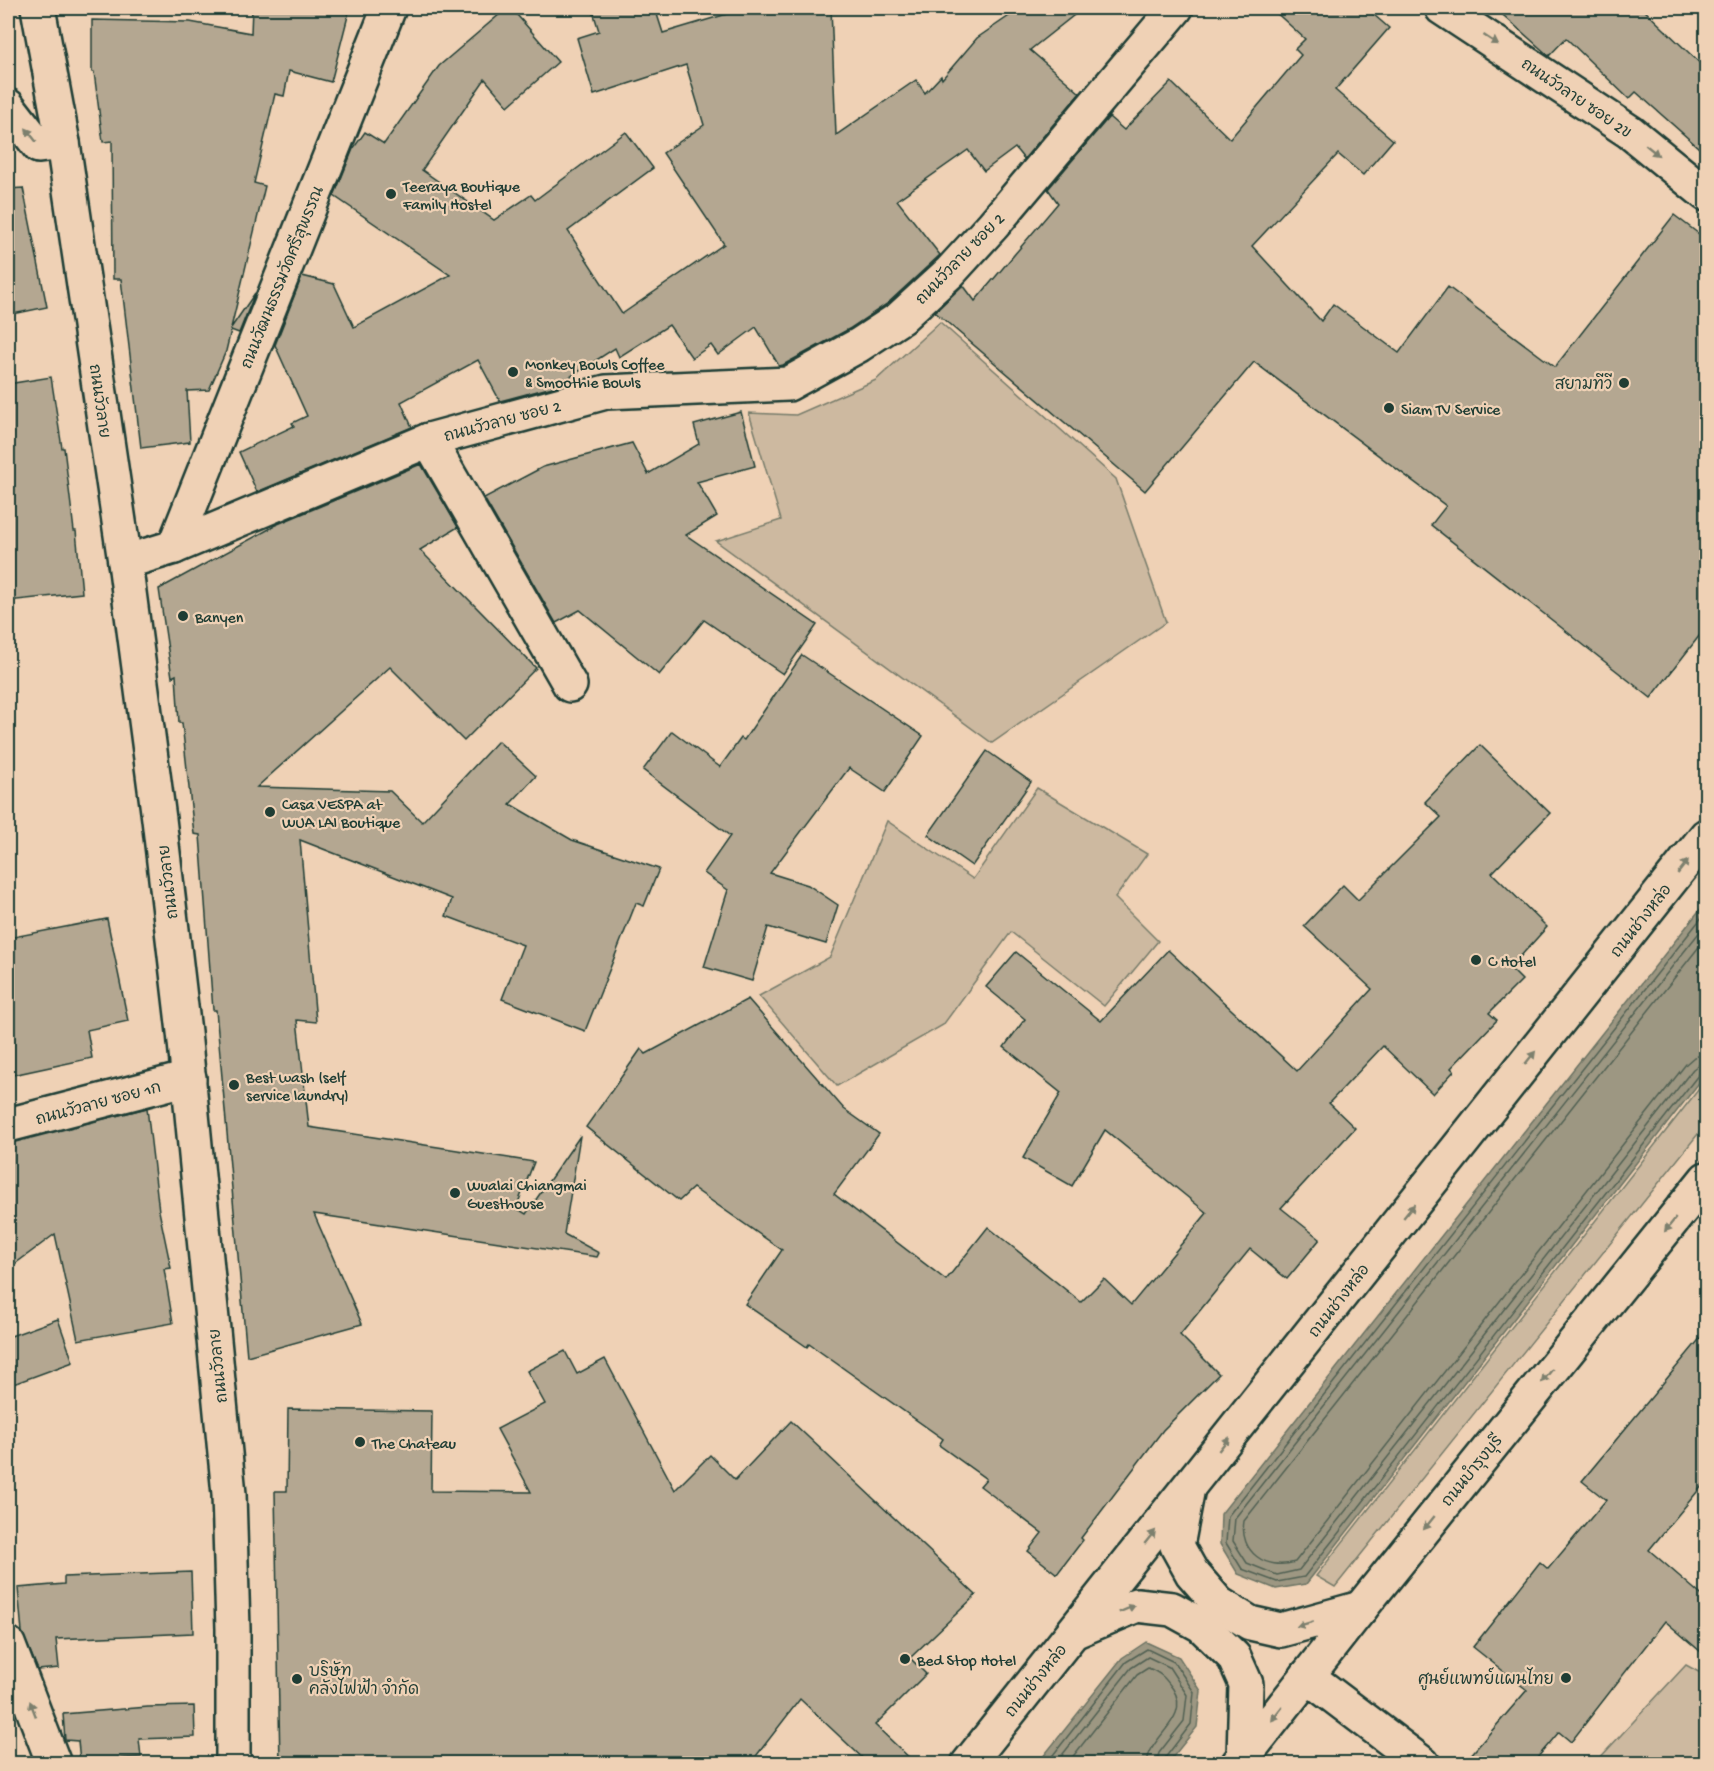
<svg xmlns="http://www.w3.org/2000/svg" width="1714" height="1771" viewBox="0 0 1714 1771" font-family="'Gochi Hand','Playpen Sans Thai',sans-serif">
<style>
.green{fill:#cdb9a0;stroke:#767b6a;stroke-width:1.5}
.water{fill:#9d9782;stroke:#6b7363;stroke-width:1.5}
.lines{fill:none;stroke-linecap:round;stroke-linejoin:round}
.shore{stroke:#516153;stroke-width:1.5}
.building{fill:#b4a791;stroke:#1f3d34;stroke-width:1.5}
.minor-casing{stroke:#1f3d34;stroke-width:38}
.tertiary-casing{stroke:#1f3d34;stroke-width:38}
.secondary-casing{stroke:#1f3d34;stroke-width:38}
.minor{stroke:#efd1b5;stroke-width:33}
.tertiary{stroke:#efd1b5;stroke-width:33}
.secondary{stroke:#efd1b5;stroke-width:33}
.oneway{fill:#7d806e}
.poi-dot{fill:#1f3d34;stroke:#efd1b5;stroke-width:2}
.labels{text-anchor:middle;stroke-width:4.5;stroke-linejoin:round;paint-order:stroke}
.street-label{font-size:16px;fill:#1f3d34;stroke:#efd1b5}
.poi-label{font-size:16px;fill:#1f3d34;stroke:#efd1b5;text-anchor:start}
</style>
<rect width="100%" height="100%" fill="#efd1b5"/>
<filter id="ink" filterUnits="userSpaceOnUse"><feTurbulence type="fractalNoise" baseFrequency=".0167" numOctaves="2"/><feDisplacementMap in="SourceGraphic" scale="12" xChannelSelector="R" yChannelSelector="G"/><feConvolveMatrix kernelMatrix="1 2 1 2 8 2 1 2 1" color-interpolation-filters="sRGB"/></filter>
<g filter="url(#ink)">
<g class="green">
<path d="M940,322L1116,479L1166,622L992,743L716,541L781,520L749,413L796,415L876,380Z"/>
<path d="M1037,788L1147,854L1115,898L1158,941L1104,1006L1011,932L943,1025L837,1086L759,996L830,957L887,821L973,879Z"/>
<path d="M1706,1080V1124L1335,1587L1316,1576Z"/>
<path d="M1686,1665L1706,1676V1763H1595Z"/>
</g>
<g class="water">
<path d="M1706,902V1074L1306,1584L1276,1589L1238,1574L1220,1544L1221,1514Z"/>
<path d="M1146,1642L1179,1657L1201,1691L1197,1727L1168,1763H1038L1122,1658Z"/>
</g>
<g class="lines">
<g class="shore">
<path d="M1706,912L1228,1516L1226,1543L1242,1569L1277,1582L1304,1577L1699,1074L1706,1071"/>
<path d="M1706,924L1235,1518L1233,1541L1247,1563L1277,1575L1299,1570L1693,1069L1700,1064L1706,1063"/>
<path d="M1706,938L1244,1521C1239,1552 1266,1571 1295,1562L1686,1064L1694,1057L1706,1054"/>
<path d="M1046,1764L1126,1662L1147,1649L1174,1662L1194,1692L1191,1724L1165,1758L1164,1764"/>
<path d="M1055,1764L1131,1668L1148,1657L1169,1667L1187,1695L1184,1721L1159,1753L1156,1764"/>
<path d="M1067,1764L1137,1675L1148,1668C1161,1673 1165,1678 1173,1689C1192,1719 1148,1736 1147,1764"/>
</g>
</g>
<g class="building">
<path d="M252,8H350L331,82L289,71L284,96L275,94L254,183L265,186L231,328L255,293L239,333L231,330L226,351L209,390L187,391L190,442L141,448L121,279H113L112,141L103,142L94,72H92V20L190,22L251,33Z"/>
<path d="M507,8H511L558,62L508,106L485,79L422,170L494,220L531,195L535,200L626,132L653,168L568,231L622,314L724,244L663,153L704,125L686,65L594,95L577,38L599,31L592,8H655L663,33L747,8H831L836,135L916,80L925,93L941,76L942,79L977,38L1021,8H1083L1030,50L1080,93L1024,159L1015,148L984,171L968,150L897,200L940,255L888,303L849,329L783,365L779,366L756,327L718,355L711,345L692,358L669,325L619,357L615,348L556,386L500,401L478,360L401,402L412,427L257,492L239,452L294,426L292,423L307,416L275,345L302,276L334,284L354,327L450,275L334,196L353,149L365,132L384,144L439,66Z"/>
<path d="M1271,8H1366L1389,28L1335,90L1393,140L1363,175L1338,154L1252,246L1321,321L1333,304L1399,353L1448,287L1555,367L1674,215L1707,240V626L1651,698L1431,525L1446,506L1254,362L1145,491L935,312L963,285L975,301L1058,203L1048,189L1109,117L1124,130L1171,82L1230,139L1301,55L1295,49L1305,39Z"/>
<path d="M1495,8H1642L1707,70V155L1636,92L1629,99L1566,38L1549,56Z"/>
<path d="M23,188L47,307L8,315V189Z"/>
<path d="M51,377L62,448H64L74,531H76L82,593L8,601V384Z"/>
<path d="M741,412L755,466L697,482L717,516L686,535L817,625L783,674L704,620L659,675L580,610L556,623L484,498L543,467L632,443L648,474L699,444L694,425Z"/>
<path d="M421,464L458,527L420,550L536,668L464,741L390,667L257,787L390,791L422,822L498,741L536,776L510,804L572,840L659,869L644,906L636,903L585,1031L502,999L523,945L446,916L452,899L300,840L316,1022L297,1020L309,1127L534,1162L516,1208L526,1214L580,1136L564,1234L599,1253L597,1257L314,1214L362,1324L247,1356L216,1010H213L200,835L194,834L182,723H179L176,675L172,677L159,589L273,527V526Z"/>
<path d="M802,655L923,736L885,792L849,768L770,873L808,885L838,905L826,944L768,927L752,981L704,967L728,890L704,873L730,836L643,770L672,731L720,767L741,738L744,740Z"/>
<path d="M1480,745L1550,813L1492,873L1547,927L1510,968L1522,980L1489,1013L1497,1020L1451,1068L1454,1071L1433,1094L1383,1046L1329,1103L1355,1128L1281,1208L1320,1239L1287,1279L1250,1249L1180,1335L1219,1374L1163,1430L1081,1538L1083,1540L1057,1574L1028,1551L1042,1533L980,1486L986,1479L939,1445L943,1439L809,1344L807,1347L745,1304L782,1250L693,1188L679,1201L586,1127L641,1049L646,1054L748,999L844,1109L879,1134L834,1194L946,1280L988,1227L1081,1302L1104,1279L1131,1305L1207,1213L1105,1130L1072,1186L1023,1158L1061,1093L1004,1047L1025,1019L986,987L1016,952L1101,1021L1168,950L1297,1071L1372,989L1304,926L1343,885L1358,900L1441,817L1425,802Z"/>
<path d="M987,751L1031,782L972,866L928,835Z"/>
<path d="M107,919L128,1021L87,1030L92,1058L8,1076V938Z"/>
<path d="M147,1108L159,1211L171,1268L164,1269L173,1323L78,1340L55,1234L8,1269V1143Z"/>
<path d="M58,1319L73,1362L8,1386V1337Z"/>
<path d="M1707,1330V1480L1649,1550L1707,1600V1657L1665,1621L1571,1742L1559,1732L1532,1764H1463L1527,1690L1473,1647L1540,1562L1548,1569L1606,1500L1582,1481Z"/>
<path d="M565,1351L577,1374L605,1359L675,1490L710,1455L735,1480L791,1421L976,1595L910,1658L926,1674L875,1725L916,1764H869L800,1699L750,1764H280L275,1491H287L288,1409L432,1411L431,1491L531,1492L497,1429L545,1404L527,1371Z"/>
<path d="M191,1572L193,1633L56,1639L59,1668L38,1670L22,1632L18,1588L64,1584V1577Z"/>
<path d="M194,1706L195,1737L139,1739L141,1757L80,1761L78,1741L65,1740L63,1714L148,1707Z"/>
</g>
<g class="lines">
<defs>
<g id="minor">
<path d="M1442,8L1630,132L1706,194"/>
<path d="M8,106L39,146L63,143"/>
<path d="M429,440L570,685"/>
<path d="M174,547L389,8"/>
<path d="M125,562L174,547L429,440L606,392L788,384L859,345L900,318L950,272L993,225L1176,8"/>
<path d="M8,1125L189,1078"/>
<path d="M8,1644L54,1764"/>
<path d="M1307,1676L1423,1764"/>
</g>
<path id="tertiary" d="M38,8L63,143L125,562L159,819L184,1032L229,1494L233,1629V1764"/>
<g id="secondary">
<path d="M1187,1493L1177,1546L1192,1573L1218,1603L1250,1623L1281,1630L1361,1608"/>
<path d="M1078,1630L1137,1605L1172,1609L1201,1625L1234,1657L1246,1684L1244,1756"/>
<path d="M968,1764L1706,836"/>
<path d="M1238,1764L1352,1619L1706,1179"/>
</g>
</defs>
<use href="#minor" class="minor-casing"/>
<use href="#tertiary" class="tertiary-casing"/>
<use href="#secondary" class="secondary-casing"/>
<use href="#minor" class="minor"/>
<use href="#tertiary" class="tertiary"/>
<use href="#secondary" class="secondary"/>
</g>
<defs><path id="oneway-solid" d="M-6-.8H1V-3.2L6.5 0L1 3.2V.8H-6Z" transform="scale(1.5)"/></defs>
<g class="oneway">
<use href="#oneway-solid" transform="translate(1491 40) rotate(33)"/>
<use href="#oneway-solid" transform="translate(31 135) rotate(-128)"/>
<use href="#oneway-solid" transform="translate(1652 150) rotate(39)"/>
<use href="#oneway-solid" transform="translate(1683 867) rotate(-52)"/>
<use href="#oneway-solid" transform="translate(1530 1058) rotate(-51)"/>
<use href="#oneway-solid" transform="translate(1409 1211) rotate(-51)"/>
<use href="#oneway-solid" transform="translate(1670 1225) rotate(129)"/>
<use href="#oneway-solid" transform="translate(1547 1376) rotate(129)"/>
<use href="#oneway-solid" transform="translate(1224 1444) rotate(-52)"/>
<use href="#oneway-solid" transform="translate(1429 1523) rotate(129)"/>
<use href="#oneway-solid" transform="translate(1150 1537) rotate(-51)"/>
<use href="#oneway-solid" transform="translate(1127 1609) rotate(-23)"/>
<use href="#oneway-solid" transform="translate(1305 1624) rotate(164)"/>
<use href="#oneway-solid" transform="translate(33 1709) rotate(-111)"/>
<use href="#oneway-solid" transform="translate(1277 1714) rotate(128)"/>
</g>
</g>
<g class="poi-dot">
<circle cx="391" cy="194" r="6"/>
<circle cx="513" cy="372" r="6"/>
<circle cx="1624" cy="383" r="6"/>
<circle cx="1389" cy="408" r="6"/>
<circle cx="183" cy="616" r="6"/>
<circle cx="270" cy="812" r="6"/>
<circle cx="1476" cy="960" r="6"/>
<circle cx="234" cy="1085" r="6"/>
<circle cx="455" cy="1193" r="6"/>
<circle cx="360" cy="1442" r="6"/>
<circle cx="905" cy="1659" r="6"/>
<circle cx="1566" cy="1678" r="6"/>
<circle cx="297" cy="1679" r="6"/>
</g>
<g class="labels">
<g class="street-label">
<text transform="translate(1577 97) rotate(34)" y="6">ถนนวัวลาย ซอย 2ข</text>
<text transform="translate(959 258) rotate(-46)" y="6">ถนนวัวลาย ซอย 2</text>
<text transform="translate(281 277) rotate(-68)" y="6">ถนนวัฒนธรรมวัดศรีสุพรรณ</text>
<text transform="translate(101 401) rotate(82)" y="6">ถนนวัวลาย</text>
<text transform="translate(502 420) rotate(-15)" y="6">ถนนวัวลาย ซอย 2</text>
<text transform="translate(167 882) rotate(-97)" y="6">ถนนวัวลาย</text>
<text transform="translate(1640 920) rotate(-52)" y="6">ถนนช่างหล่อ</text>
<text transform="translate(98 1102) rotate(-15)" y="6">ถนนวัวลาย ซอย 1ก</text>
<text transform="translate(1338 1300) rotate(-52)" y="6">ถนนช่างหล่อ</text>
<text transform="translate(217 1366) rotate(-96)" y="6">ถนนวัวลาย</text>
<text transform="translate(1471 1470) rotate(-51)" y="6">ถนนบำรุงบุรี</text>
<text transform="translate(1035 1680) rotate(-51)" y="6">ถนนช่างหล่อ</text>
</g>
<g class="poi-label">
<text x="403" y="191">Teeraya Boutique<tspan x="403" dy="18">Family Hostel</tspan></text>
<text x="525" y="369">Monkey Bowls Coffee<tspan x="525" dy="18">&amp; Smoothie Bowls</tspan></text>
<text x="1612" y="389" text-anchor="end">สยามทีวี</text>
<text x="1401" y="414">Siam TV Service</text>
<text x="195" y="622">Banyen</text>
<text x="282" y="809">Casa VESPA at<tspan x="282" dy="18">WUA LAI Boutique</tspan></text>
<text x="1488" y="966">C Hotel</text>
<text x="246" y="1082">Best wash (self<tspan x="246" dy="18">service laundry)</tspan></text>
<text x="467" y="1190">Wualai Chiangmai<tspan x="467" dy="18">Guesthouse</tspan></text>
<text x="372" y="1448">The Chateau</text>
<text x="917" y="1665">Bed Stop Hotel</text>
<text x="309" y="1676">บริษัท<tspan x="309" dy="18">คลังไฟฟ้า จำกัด</tspan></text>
<text x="1554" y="1684" text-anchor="end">ศูนย์แพทย์แผนไทย</text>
</g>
</g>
<rect width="1714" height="1771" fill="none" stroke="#efd1b5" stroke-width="30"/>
<rect x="15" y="15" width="1684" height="1741" fill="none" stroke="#1f3d34" stroke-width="2" filter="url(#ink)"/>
</svg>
